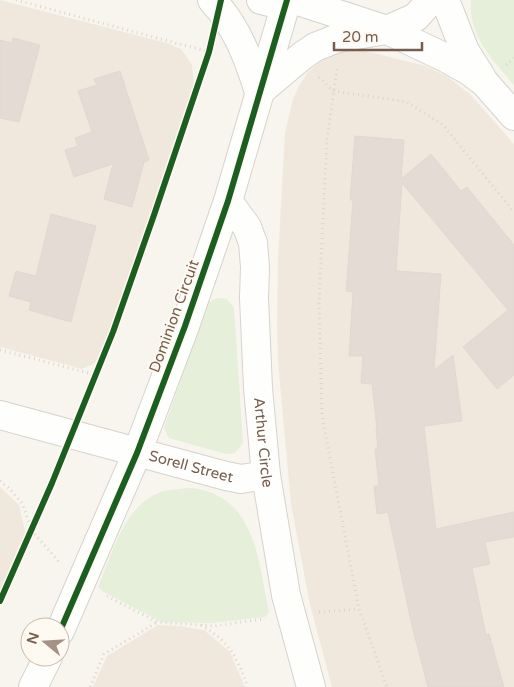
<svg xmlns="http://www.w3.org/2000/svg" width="514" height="687" viewBox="0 0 514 687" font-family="'Varela Round',sans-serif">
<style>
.residential{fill:#f1e8dd}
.green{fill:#e5efda}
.building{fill:#e3dbd4;stroke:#e1d8d1}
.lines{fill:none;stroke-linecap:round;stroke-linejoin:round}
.street-casing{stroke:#d7d2cd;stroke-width:30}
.path{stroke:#dad4d0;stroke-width:3;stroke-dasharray:1 4;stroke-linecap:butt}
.street{stroke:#fefefd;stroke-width:28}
.cycleway-casing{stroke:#fefaf2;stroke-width:9}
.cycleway{stroke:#1b5e20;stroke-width:6}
.labels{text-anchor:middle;stroke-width:4;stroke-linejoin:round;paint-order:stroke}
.street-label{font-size:15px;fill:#775d4e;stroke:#fefaf2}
</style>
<rect width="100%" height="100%" fill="#f8f5ef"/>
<g class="residential">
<path d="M0,0L167,43L181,49L192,65L194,85L170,159L105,348L95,363L82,369L0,347Z"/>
<path d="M361,50L426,66L448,77L471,95L514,144V687H332L310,605L291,504L278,362L277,327L278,259L285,133L293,99L299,86L308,72L322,60L332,55L346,51Z"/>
<path d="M0,487L19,505L26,535L0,592Z"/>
<path d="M158,625L181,626L204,630L230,652L245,687H93L107,656Z"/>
</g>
<g class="green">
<path d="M471,0H514V85C492,59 468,36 471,0Z"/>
<path d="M217,298L227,299L234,308L243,443L235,453L226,454L169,438L164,428L208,303Z"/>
<path d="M191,488C256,495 258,561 269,612L265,617L213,623L161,622L102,591L98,587C113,553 124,503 164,491C172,489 182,489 191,488Z"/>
</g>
<g class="building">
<path d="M13,38L40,45L19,122L0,118V40L12,43Z"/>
<path d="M120,71L149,160L144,162L132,207L104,199L113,164L74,177L65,150L78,146L75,138L92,132L78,91L97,85L94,79Z"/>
<path d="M355,136L404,140L401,179L431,154L461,191L467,187L514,245V375L497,389L463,347L508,310L402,183L396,271L441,274L434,370L453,355L462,421L424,426L436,529L514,512V537L485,542L490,564L472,568L486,635L489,634L504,687H428L412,626L388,512L377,514L374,486H379L375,449H378L376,429H377L372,384L361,383L363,356H349L353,292L346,291L353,200H350Z"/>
<path d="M51,214L96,226L71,322L29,310L31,302L9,296L16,271L36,276Z"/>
</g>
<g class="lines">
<defs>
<g id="street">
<path d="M212,0C237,27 248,57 259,92L302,56L315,47L338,38L387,30L444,57L469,71L485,83L514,116"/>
<path d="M261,0L285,6"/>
<path d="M295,0L387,30L416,17L431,0"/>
<path d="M445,0L465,51L482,78"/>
<path id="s1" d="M228,201L247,227L253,243L255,267L254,298L258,388L266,475L286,595L311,687"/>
<path id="s2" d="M0,415L226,476L241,479L266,475"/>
<path d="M60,631L137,453L185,326L228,201L287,0"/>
<path d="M33,687L48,657"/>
</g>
</defs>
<use href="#street" class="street-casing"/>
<g class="path">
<path d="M16,0L213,53"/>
<path d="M506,65L514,58"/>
<path d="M337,69L327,139L319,303L322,416L359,609L387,687"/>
<path d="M319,77L333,91L407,102L443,125L514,212"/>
<path d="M0,350L96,375"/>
<path d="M0,481L10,489L22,503L32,531L59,562"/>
<path d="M107,596L157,622L214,626L264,619"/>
<path d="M319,612L359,609"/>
<path d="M201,625C231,643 236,656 248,687"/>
<path d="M90,687L104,654L156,623"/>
</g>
<use href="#street" class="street"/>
<defs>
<g id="cycleway">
<path d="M0,601L52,483L113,332L154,215L209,52L221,0"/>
<path d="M60,631L137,453L185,326L228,201L287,0"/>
</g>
</defs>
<use href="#cycleway" class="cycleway-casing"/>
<use href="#cycleway" class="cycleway"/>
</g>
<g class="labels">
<g class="street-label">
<text transform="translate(174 316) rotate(-70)" y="5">Dominion Circuit</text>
<text dy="5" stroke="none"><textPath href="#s1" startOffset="249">Arthur Circle</textPath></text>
<text dy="5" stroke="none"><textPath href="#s2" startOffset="198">Sorell Street</textPath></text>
</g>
</g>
<g transform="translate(45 642) rotate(288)"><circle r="24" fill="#fefaf2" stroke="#c8bbb0"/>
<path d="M0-4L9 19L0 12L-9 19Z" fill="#a49286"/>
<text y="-8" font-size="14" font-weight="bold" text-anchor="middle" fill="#775d4e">N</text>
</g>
<path d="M334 42v8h88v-8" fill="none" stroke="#775d4e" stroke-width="2.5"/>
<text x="342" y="42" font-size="15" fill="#775d4e" stroke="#fefaf2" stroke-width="4" paint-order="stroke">20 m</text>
</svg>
